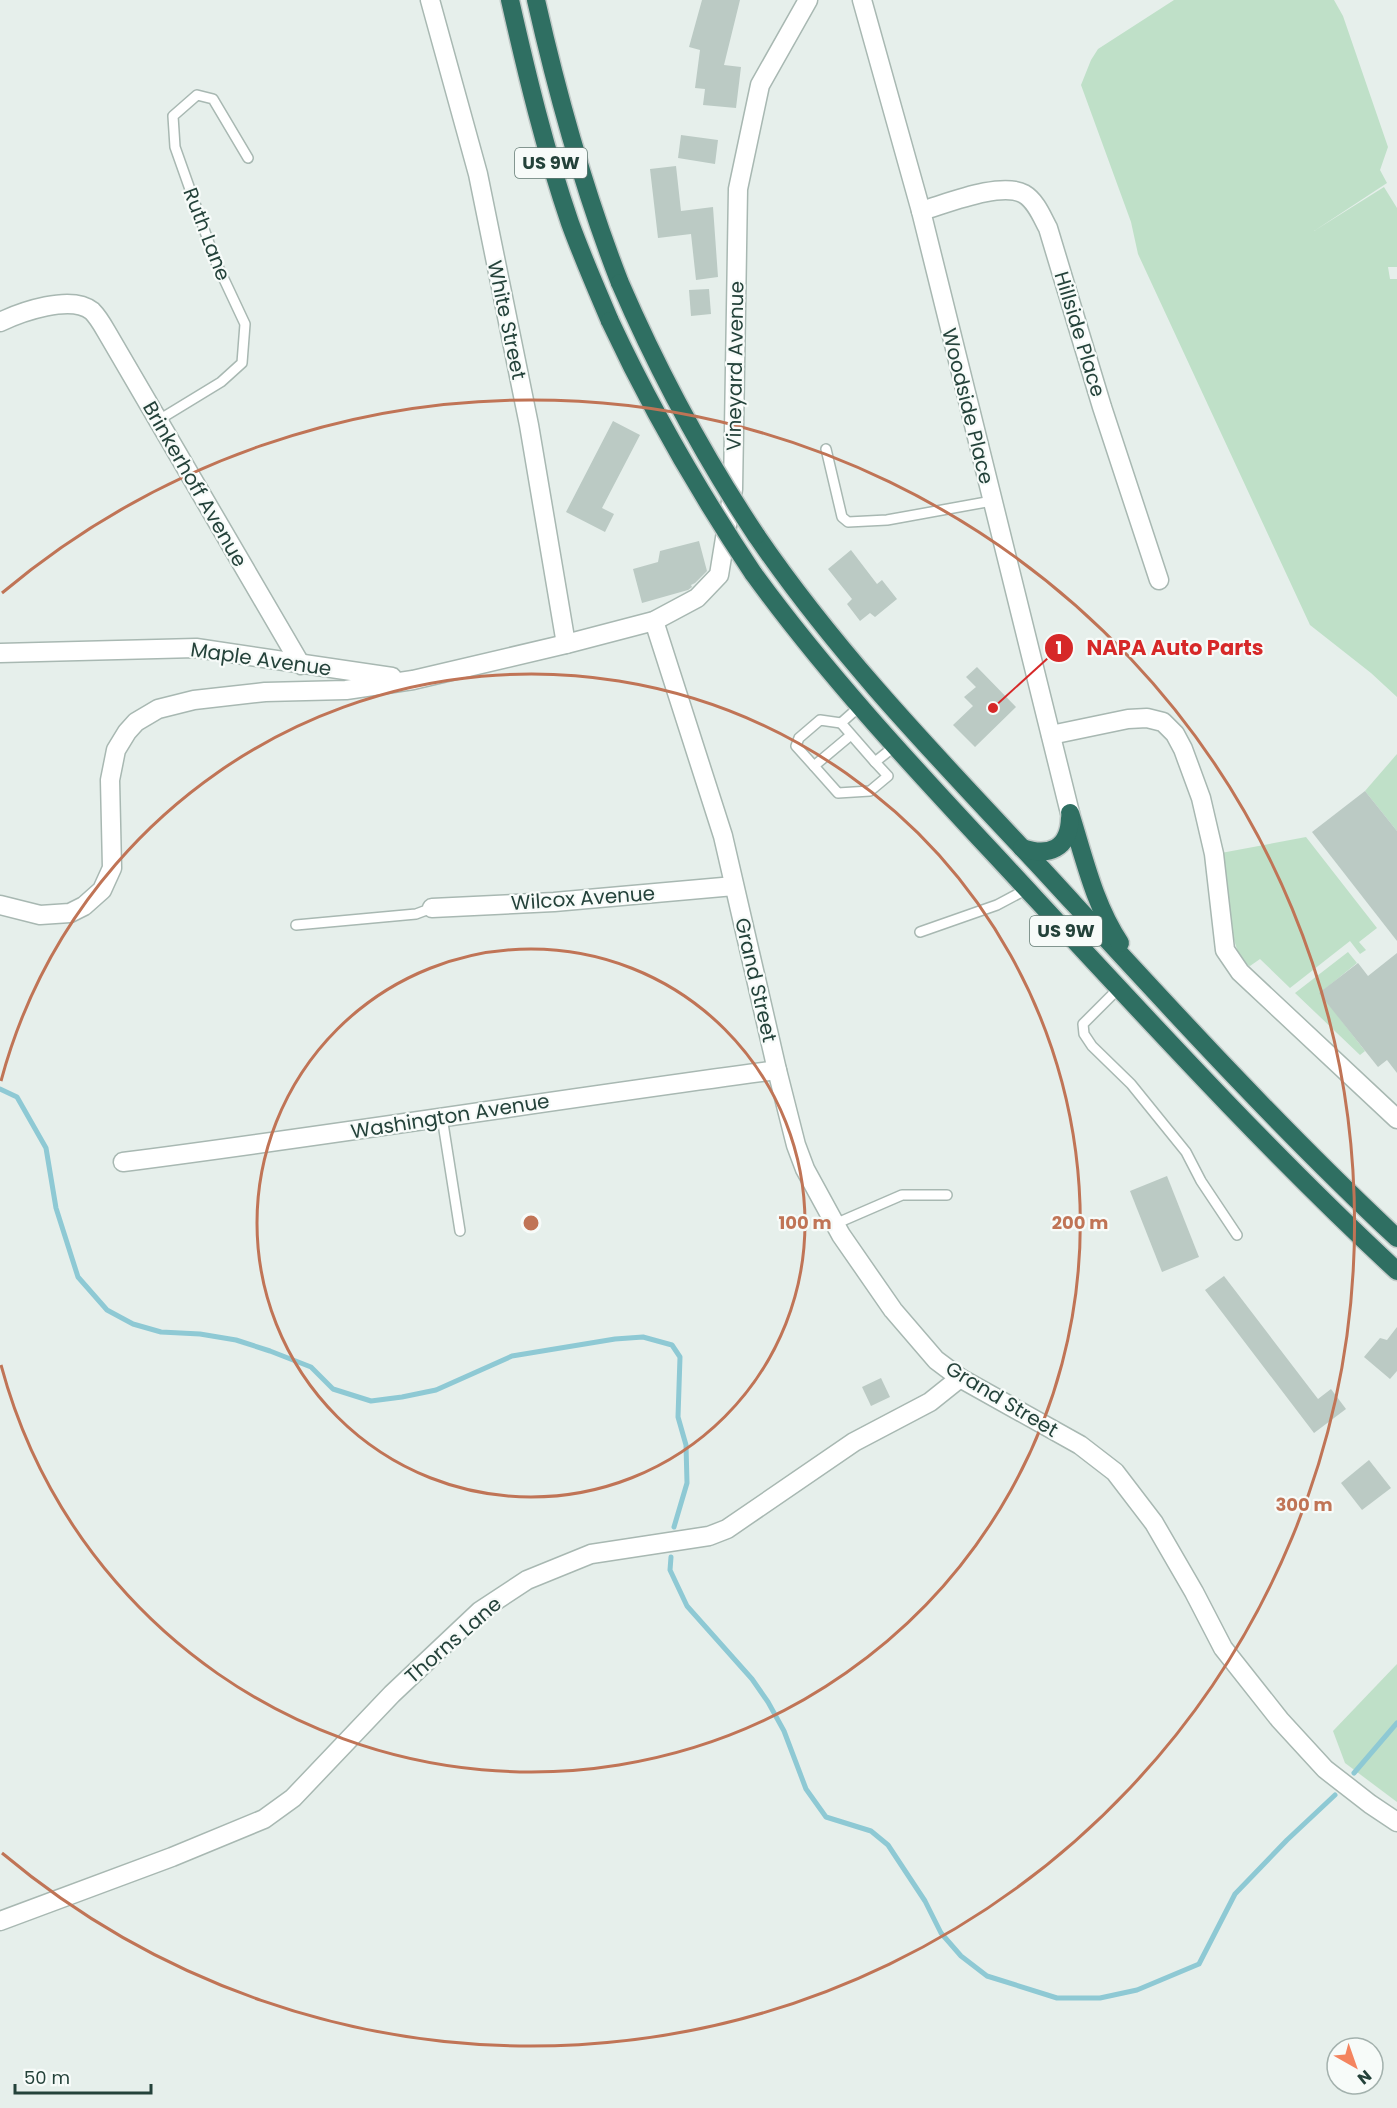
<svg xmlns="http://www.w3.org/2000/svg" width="1397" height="2108" viewBox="0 0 1397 2108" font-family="Poppins,sans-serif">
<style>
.green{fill:#bfe0c8}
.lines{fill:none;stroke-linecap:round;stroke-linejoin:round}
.stream{stroke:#8ec9d4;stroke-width:5}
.building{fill:#bbcac4}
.lane-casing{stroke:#a8b8b2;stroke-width:12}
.street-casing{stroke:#a8b8b2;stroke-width:21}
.highway-casing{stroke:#c2cac8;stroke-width:21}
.lane{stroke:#fff;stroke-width:9}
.street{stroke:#fff;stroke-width:18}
.highway{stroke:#2f6f62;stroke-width:18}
.highway-bridge-casing{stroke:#c2cac8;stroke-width:21;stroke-linecap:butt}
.highway-bridge{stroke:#2f6f62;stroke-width:18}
.ring{fill:none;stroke:#c07456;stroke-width:3}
.labels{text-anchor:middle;stroke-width:4.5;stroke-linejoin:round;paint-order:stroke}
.shield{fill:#f7fbf9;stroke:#637a73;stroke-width:1.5}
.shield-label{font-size:18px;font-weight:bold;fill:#24423a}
.street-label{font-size:20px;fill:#24423a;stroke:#f7fbf9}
.centre{fill:#c07456;stroke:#f7fbf9;stroke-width:3}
.ring-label{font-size:18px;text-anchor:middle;font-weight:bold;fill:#c07456;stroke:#f7fbf9;stroke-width:4.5;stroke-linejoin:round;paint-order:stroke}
.leader{fill:none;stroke:#d62828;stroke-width:2}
.callout-dot{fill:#d62828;stroke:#f7fbf9;stroke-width:2}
.mark-label{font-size:18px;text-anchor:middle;font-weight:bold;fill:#fff}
.callout-label{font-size:21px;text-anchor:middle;font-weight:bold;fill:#d62828;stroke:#f7fbf9;stroke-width:4.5;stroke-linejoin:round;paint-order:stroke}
</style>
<rect width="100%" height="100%" fill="#e6efeb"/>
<g class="green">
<path d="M1174,0H1334L1343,16L1388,147L1380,170L1387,183L1314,231L1384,187L1397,208V267H1388L1390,279H1397V697L1371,673L1310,625L1138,254L1131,222L1081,85L1091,60L1098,49Z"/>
<path d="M1397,754V831L1365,791Z"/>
<path d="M1306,837L1377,928L1359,942L1366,950L1360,954L1350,941L1290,988L1260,959L1250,966C1229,959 1224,876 1221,853Z"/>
<path d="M1348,952L1357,963L1320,993L1365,1051L1360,1055L1295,993Z"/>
<path d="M1397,1664V1802L1345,1763L1333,1731Z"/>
</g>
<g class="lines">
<g class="stream">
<path d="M0,1089L17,1097L46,1148L56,1208L78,1277L107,1310L133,1324L161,1332L200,1334L236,1340L270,1351L311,1367L333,1389L371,1401L402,1397L436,1390L512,1356L615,1339L643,1337L672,1345L680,1357L678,1417L686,1445L687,1483L674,1527"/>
<path d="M671,1557L670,1570L687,1606L752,1679L768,1702L784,1731L806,1789L826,1817L871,1831L888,1845L925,1901L941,1933L961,1956L987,1976L1057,1998H1100L1137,1990L1199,1964L1235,1894L1287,1840L1335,1795"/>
<path d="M1354,1773L1397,1723"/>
</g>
</g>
<g class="building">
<path d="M702,0H740L724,65L741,67L736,108L703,105L705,89L695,88L700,50L689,47Z"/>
<path d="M681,135L718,140L715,164L678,158Z"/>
<path d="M676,166L681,211L713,207L718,277L696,280L691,234L658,238L650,169Z"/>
<path d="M709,289L711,314L691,316L689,290Z"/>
<path d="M613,421L640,435L602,508L614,514L605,532L566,512Z"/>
<path d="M699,541L707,571L695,583L691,585L692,587L688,590L642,603L633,569L658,562L660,551Z"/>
<path d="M851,550L877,584L882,580L897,599L875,617L870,613L860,621L847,604L852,599L828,569Z"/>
<path d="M977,667L1016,707L975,747L953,725L973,706L964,697L976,687L966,677Z"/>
<path d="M1365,791L1397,831V941L1312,832Z"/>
<path d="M1397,953V1073L1387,1060L1378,1067L1319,993L1358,963L1368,976Z"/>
<path d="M1167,1176L1199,1257L1162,1272L1130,1191Z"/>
<path d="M1224,1276L1318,1399L1331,1389L1346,1409L1314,1433L1205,1290Z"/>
<path d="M1397,1327V1371L1390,1379L1364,1357L1380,1338L1387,1340Z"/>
<path d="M881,1378L890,1397L871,1406L862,1387Z"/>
<path d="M1369,1460L1391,1488L1362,1510L1341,1483Z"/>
</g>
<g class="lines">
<defs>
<g id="lane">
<path d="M157,421L221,382L242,363L245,324L215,260L175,147L173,116L197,95L213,99L248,158"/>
<path d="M826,449L842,517L848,522L887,520L992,501"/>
<path d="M859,707L841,723L875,762L895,746"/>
<path d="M851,735L814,766L838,793L870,791L888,776L875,762"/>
<path d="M814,766L796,746L799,738L820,720L841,723"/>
<path d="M296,925L416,914L432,908"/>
<path d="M920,932L997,905L1027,889"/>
<path d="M1119,988L1083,1024L1084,1034L1092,1046L1131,1084L1186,1152L1201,1181L1237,1235"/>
<path d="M442,1117L460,1231"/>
<path d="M835,1224L902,1195H947"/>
</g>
<g id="street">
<path d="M430,0L478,174L529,425L566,644"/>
<path d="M862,0L921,211L1070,813"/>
<path d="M921,211C946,204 1001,181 1024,194C1036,201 1042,217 1048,228L1102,407L1159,580"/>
<path d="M0,322C21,312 71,294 92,311C97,316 102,324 106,331L301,665"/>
<path d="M654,621L723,836L777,1070L796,1145L805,1169L841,1235L893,1310L936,1360L960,1378L1080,1445L1115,1472L1154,1523L1194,1592L1223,1648L1280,1720L1325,1769L1370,1804L1397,1822"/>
<path d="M0,653L196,648L392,677"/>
<path d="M1051,735L1128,719L1147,718L1163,722L1175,734L1183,749L1201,798L1214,854L1225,950L1240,972L1397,1119"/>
<path d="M0,905L40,915L70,913L84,906L102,890L112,868L110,780L116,750L127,732L136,722L158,709L194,700L265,692L346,690L413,680L566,644L654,621L697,598L719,575L733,489L738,189L760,85L808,0"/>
<path d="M432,908L554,902L734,886"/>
<path d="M123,1162C341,1134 558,1099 777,1070"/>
<path d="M0,1921L172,1857L264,1819L293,1798L392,1694L480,1611L527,1580L591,1554L709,1536L727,1529L854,1442L930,1402L960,1378"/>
</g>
<g id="highway">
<path d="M510,0C527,75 545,150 570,223C582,256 596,288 610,321"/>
<path d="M536,0C558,97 584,191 620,283"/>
<path d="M756,535C840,658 941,761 1042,869C1158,995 1272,1121 1397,1238"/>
<path d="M753,573C838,690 937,792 1035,898C1153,1025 1270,1153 1397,1271"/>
<path d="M1070,813C1084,857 1094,904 1120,943"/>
<path d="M1022,848C1049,857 1069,849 1070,818"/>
</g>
</defs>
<use href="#lane" class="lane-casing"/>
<use href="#street" class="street-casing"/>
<use href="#highway" class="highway-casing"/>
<use href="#lane" class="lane"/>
<use href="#street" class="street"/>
<use href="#highway" class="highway"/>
<defs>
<g id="highway-bridge">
<path d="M620,283C658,371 703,455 756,535"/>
<path d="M610,321C651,409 699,492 753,573"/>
</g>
</defs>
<use href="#highway-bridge" class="highway-bridge-casing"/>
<use href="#highway-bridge" class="highway-bridge"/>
</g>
<g class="ring">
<circle cx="531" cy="1223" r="274"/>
<path d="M1 1081A549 549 0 1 1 1 1365"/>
<path d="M2 593A823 823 0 1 1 2 1853"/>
</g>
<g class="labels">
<g class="shield">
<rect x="515" y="148" width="72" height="30" rx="4.5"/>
<rect x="1030" y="916" width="72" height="30" rx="4.5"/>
</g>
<g class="shield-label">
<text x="551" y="169">US 9W</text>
<text x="1066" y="937">US 9W</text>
</g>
<g class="street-label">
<text transform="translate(207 234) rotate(69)" y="7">Ruth Lane</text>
<text transform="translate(507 320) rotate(78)" y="7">White Street</text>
<text transform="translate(1080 334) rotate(73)" y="7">Hillside Place</text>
<text transform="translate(735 366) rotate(-89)" y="7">Vineyard Avenue</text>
<text transform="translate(968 406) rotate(76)" y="7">Woodside Place</text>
<text transform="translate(195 484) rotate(60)" y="7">Brinkerhoff Avenue</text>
<text transform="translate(261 659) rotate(8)" y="7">Maple Avenue</text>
<text transform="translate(583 898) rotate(-4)" y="7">Wilcox Avenue</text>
<text transform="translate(756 980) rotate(77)" y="7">Grand Street</text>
<text transform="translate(450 1116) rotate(-9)" y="7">Washington Avenue</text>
<text transform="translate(1002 1399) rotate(31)" y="7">Grand Street</text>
<text transform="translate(453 1640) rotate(-41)" y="7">Thorns Lane</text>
</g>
</g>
<circle cx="531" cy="1223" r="9" class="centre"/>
<g class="ring-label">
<text x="805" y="1229">100 m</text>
<text x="1080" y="1229">200 m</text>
<text x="1304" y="1511">300 m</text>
</g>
<path class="leader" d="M993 708L1059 648"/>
<g class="callout-dot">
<circle cx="993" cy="708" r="6"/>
<circle cx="1059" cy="648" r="15"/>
</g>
<g class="mark-label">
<text x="1059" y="654">1</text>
</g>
<g class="callout-label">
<text x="1175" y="655">NAPA Auto Parts</text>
</g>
<g transform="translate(1355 2066) rotate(140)"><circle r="28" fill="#f7fbf9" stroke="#a3b1ad" stroke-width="1.5"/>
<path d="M0-4.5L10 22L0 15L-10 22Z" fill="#f4845f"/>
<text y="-9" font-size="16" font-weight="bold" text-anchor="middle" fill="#24423a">N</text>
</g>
<path d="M15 2084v9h136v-9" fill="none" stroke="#24423a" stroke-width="3"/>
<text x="24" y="2084" font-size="18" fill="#24423a" stroke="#f7fbf9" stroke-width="4.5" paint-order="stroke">50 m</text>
</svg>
